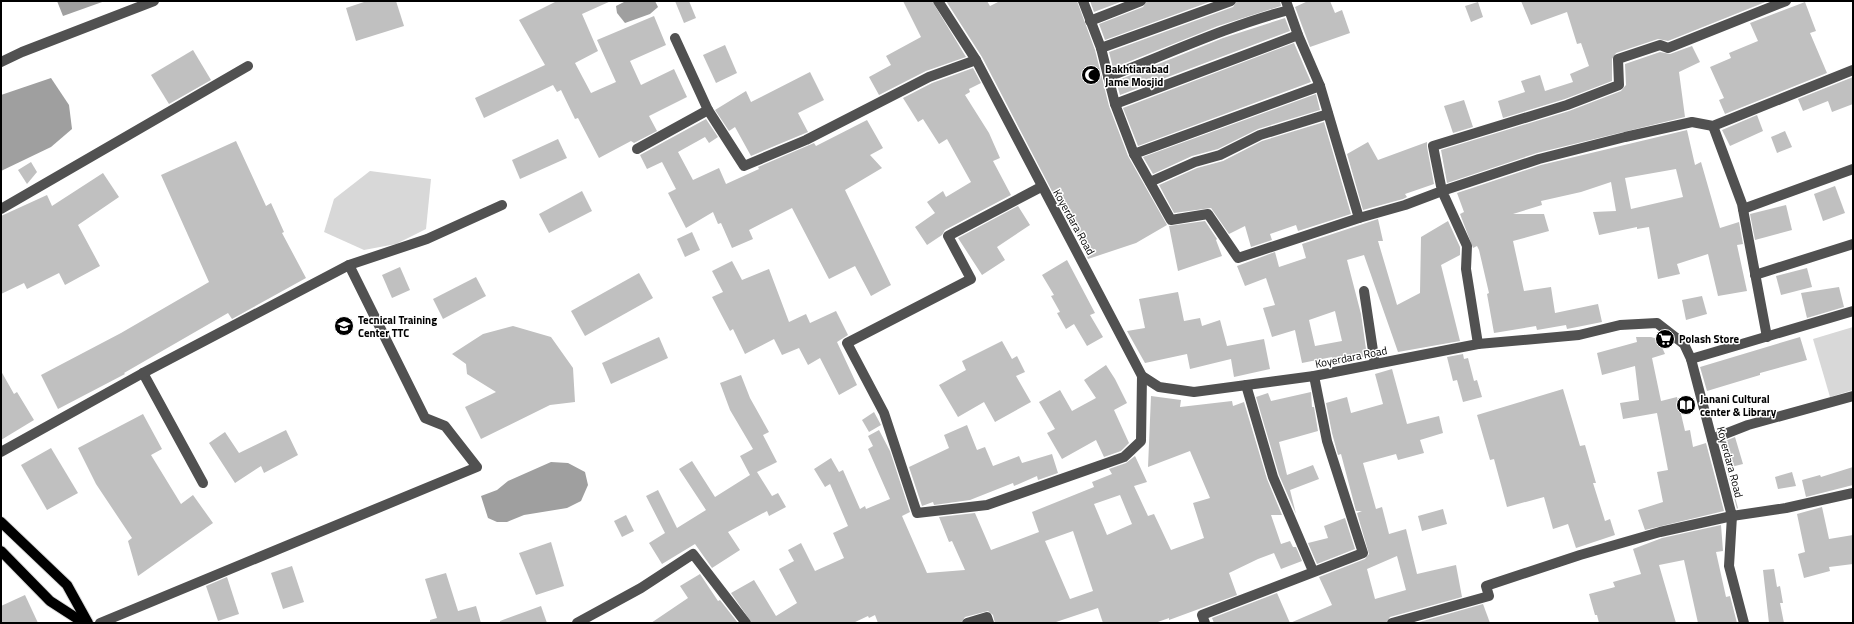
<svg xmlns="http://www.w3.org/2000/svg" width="1854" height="624" viewBox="0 0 1854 624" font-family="'Titillium Web',sans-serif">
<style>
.green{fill:#d8d8d8}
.water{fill:#9f9f9f}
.building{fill:#c0c0c0;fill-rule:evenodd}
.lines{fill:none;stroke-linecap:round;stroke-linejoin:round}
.major-casing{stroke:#dbdbdb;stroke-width:12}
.minor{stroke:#515151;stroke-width:10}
.major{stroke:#000;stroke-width:10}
.labels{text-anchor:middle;stroke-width:3;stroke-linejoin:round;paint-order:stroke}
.poi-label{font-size:11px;font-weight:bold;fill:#000;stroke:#fff;text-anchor:start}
.street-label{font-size:11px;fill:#000;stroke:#fff}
</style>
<rect width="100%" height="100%" fill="#fff"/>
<g class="green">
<path d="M370,171L431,179L426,229L396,244L364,250L324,232L334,199Z"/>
<path d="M1853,327V390L1830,397L1813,339Z"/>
</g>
<g class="water">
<path d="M57,1H105L63,16Z"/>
<path d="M626,1H655L658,7L650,14L625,23L617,13L616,6Z"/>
<path d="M51,78L69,105L72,129L51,147L1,171V95Z"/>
<path d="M551,462L568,463L585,472L588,485L581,501L567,508L524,515L507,522H497L488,518L481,496L497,490L508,481Z"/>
</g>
<g class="building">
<path d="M367,1H396L404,26L356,41L346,8Z"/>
<path d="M557,1H611L582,14L598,51L575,63L591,93L616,82L597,40L654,16L666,45L630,61L641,85L674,69L687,97L649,116L657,131L634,143L631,141L599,158L578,118L575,119L561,90L557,92L553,85L484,118L475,98L545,65L519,20Z"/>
<path d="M675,1H689L696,18L684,23Z"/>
<path d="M903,1H932L966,57L926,71L879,95L869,77L891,65L886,56L921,37Z"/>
<path d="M946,1H987L990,6L1000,1H1077L1095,50L1109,106L1128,156L1167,225L1136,243L1088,259L1069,216L1066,218L982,57Z"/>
<path d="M1090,1H1123L1094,12Z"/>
<path d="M1147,1H1212L1105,40L1099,24L1143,7Z"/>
<path d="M1237,1H1280L1281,6L1218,26L1113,68L1109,52L1233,7Z"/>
<path d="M1308,1H1330L1335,13L1342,10L1350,33L1310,47L1295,7Z"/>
<path d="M1521,1H1768L1668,41L1658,39L1616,53L1612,59V81L1565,99L1503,118L1498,101L1525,92L1521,81L1540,75L1545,91L1573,82L1570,74L1589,66L1581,43L1577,44L1567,12L1531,25Z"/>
<path d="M1478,2L1483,17L1471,22L1465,6Z"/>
<path d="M1805,2L1816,31L1810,33L1827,73L1725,114L1719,100L1724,98L1710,67L1731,58L1729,53L1758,41L1750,23Z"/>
<path d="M1285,18L1290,31L1120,95L1116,81L1223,38Z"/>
<path d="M1294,43L1311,82L1138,146L1123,108Z"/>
<path d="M725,45L737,73L716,83L703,55Z"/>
<path d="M1692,46L1700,62L1679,72L1685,117L1537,153L1447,183L1441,150L1569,111L1621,91L1626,85L1625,64L1660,52L1670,54Z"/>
<path d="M193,50L211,80L169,104L151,75Z"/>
<path d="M973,68L981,83L969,89L970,92L965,95L989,133L1000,158L993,161L1011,195L945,230L942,235L927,245L915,227L935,213L927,202L943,191L946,197L971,182L947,139L939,144L923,119L918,122L903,98L932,83Z"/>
<path d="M810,72L824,100L798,113L808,132L751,156L735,127L729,131L715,110L746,91L751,102Z"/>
<path d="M1853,77V104L1832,112L1828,101L1803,111L1798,99Z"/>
<path d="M1316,94L1320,110L1258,129L1218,149L1192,156L1153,174L1143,157Z"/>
<path d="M1464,100L1473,127L1453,133L1444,106Z"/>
<path d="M1757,115L1763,131L1730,146L1722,130Z"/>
<path d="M706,119L718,137L709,143L705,137L678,152L693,180L719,168L726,184L759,169L758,167L814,143L816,146L867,120L883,148L870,155L882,168L845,190L891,285L871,296L855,266L829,279L792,208L749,230L753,239L732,248L721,223L718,224L713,212L686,228L668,193L676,189L662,162L647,169L640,155Z"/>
<path d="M1324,122L1351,214L1298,231L1296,225L1270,234L1272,240L1251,247L1245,226L1229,234L1211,208L1174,213L1159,185L1197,168L1223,161L1262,141Z"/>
<path d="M1687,130L1695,165L1701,162L1720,228L1739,222L1743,244L1737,245L1747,291L1718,296L1708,254L1677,264L1680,274L1658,279L1649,227L1637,229V227L1599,235L1593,212L1616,211L1611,182L1581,192L1541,201L1542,205L1513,214H1544L1549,231L1513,241L1524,291L1551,287L1555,313L1598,304L1602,322L1567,329L1566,325L1537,330L1536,326L1494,333L1487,294L1489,293L1479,250L1477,246L1473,248L1460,214L1464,212L1457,193L1541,165ZM1676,169L1683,197L1631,209L1625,178Z"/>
<path d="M1785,131L1792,147L1777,153L1771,137Z"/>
<path d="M558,139L567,158L520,179L512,160Z"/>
<path d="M236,141L266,206L271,203L284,232L282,233L306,278L232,319L228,313L124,373L125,374L58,409L41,375L121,333L209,282L161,175Z"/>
<path d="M1368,142L1378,160L1427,142V147L1434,184L1405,194L1407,197L1403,199L1363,210L1347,154Z"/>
<path d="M31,162L37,172L27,184L18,170Z"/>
<path d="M103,173L119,197L78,225L100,266L65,285L59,273L27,289L24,283L1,294V216L47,195L52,206Z"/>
<path d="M1835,186L1845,213L1823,221L1814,194Z"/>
<path d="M582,191L592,211L549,233L539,214Z"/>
<path d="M1786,205L1792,230L1755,240L1750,214Z"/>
<path d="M1018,206L1030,225L997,247L1005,260L982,275L958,238Z"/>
<path d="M1378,219L1383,241H1378L1397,305L1420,293L1421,237L1448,221L1460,247V255L1441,265L1460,341L1398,352L1364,255L1347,260L1361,314L1367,356L1347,361L1333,362L1332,357L1302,363L1295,330L1272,337L1263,308L1275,305L1266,278L1245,286L1237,266L1275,252L1279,267L1306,258L1302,244ZM1335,311L1342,341L1315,346L1309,320Z"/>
<path d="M1205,221L1217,239L1216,240L1222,256L1178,271L1169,226Z"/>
<path d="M692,232L700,250L685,257L677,239Z"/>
<path d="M1067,260L1095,313L1090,315L1103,337L1087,346L1074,324L1066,329L1057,313L1060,312L1051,296L1054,295L1042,275Z"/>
<path d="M732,261L742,280L769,269L789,322L806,314L810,323L836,311L848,335L837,342L857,385L839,395L820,358L808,365L799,348L782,355L774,339L745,354L733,329L730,331L712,297L723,292L712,271Z"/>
<path d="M400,267L410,290L392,298L382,275Z"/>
<path d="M1807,268L1812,287L1781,295L1776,276Z"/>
<path d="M639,273L653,298L585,336L571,311Z"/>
<path d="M476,277L486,296L443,319L433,299Z"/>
<path d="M1839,287L1844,307L1807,318L1801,293Z"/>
<path d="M1178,292L1184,321L1200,318L1202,326L1220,320L1227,346L1264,339L1270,369L1234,377L1231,359L1190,369L1187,354L1145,363L1127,331L1145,328L1139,299Z"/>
<path d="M1702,296L1707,314L1686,320L1682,300Z"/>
<path d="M513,326L551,337L573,368L575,402L550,405L481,439L465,407L496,392L467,374L466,364L452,354L483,334Z"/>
<path d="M659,337L668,358L611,384L602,363Z"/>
<path d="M1636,337H1651L1658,339L1660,343L1665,354L1652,358L1661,401L1677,397L1685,431L1690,430L1693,447L1706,443L1724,511L1645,530L1638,510L1663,502L1657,472L1668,470L1657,413L1623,419L1620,403L1639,400L1635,366L1602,375L1597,353L1637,342Z"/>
<path d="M1800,337L1807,360L1760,373V375L1707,391L1700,367Z"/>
<path d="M1002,341L1012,359L1017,356L1025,372L1016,376L1031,402L995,422L984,402L958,417L939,385L966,370L962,361Z"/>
<path d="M1463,354L1464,359L1468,358L1474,381L1477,380L1482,397L1463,402L1457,380L1453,381L1447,357Z"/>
<path d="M1106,365L1115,379L1127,403L1114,410L1129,443L1121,451L1104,457L1096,440L1062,459L1047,433L1055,429L1039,402L1060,390L1072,411L1096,398L1084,380Z"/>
<path d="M1392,369L1407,424L1439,416L1443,433L1420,440L1424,453L1398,460L1396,454L1363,463L1376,509L1382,507L1389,534L1406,529L1417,574L1456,565L1462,597L1390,617L1386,623H1290L1332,605L1319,577L1365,559L1369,554L1357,513L1362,511H1356L1341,454L1338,455L1332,433L1326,403L1347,397L1351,413L1383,404L1375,374ZM1397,556L1406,590L1375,599L1367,569Z"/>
<path d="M1,371L14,394L17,392L34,420L1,440Z"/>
<path d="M741,375L750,398L769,432L763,435L777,462L757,472L772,496L778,493L786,507L769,516L767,511L728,532L740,550L712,568L695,544L662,564L649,543L665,533L646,496L658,490L677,528L706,510L679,469L692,461L715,497L750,475L740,456L753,449L730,410L720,383Z"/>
<path d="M1563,389L1580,446L1585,445L1596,483H1593L1605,521L1610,519L1615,535L1576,548L1568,524L1553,529L1544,497L1507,507L1494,459L1490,460L1477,415Z"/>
<path d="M1311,392L1312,407H1314L1318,431L1279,442L1287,475L1313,465L1319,479L1290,490L1296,514L1279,475L1256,397L1268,393L1271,401Z"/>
<path d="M1151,396L1181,400L1180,407L1232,401L1233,406L1244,402L1267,479L1282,515H1271L1281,544L1290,541L1293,547H1296L1302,561L1281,569L1274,553L1258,559L1229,573L1237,595L1169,620V618L1155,623H1103L1098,608L1053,623H995L993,615L988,611L965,617L961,623H878L875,615L869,618L868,616L853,623H752L731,593L754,580L776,616L797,603L779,569L794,561L788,550L801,543L815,571L844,558L833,533L848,526L830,484L825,487L814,469L831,458L839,472L843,470L860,509L865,506L866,509L890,499L868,449L873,446L868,436L879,430L890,451L910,512L902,516L927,573L965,570L952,541L949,542L939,517L975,513L991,550L1039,532L1032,512L1094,487L1092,482L1112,474L1109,469L1126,463L1135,456L1147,482L1134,486L1148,516L1154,514L1171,550L1204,538L1193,503L1210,498L1190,451L1148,467ZM1120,495L1132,524L1107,535L1094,504ZM1073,531L1093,591L1070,599L1045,541Z"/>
<path d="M874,412L881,425L869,432L862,420Z"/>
<path d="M143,414L162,449L151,455L181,504L193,495L213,523L138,576L128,541L132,538L96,484L78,448Z"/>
<path d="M967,425L977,450L985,447L993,466L1019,456L1022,463L1052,454L1058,473L1038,480L1037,476L1014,486L1013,483L970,500L934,505L933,502L922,506L909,467L949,448L944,435Z"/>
<path d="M286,430L298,455L264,473L261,466L235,483L209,443L225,432L239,453Z"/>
<path d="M1735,437L1743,464L1727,468L1738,508L1737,509L1720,443Z"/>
<path d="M51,448L78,493L47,510L21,465Z"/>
<path d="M1853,467V485L1806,497L1802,480L1820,475L1821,477Z"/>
<path d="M1792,472L1796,486L1778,489L1775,477Z"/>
<path d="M1822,507L1829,539L1853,535V564L1829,567L1830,571L1804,578L1798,554L1805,552L1797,514Z"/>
<path d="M1443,509L1447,524L1422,531L1418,516Z"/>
<path d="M626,515L634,531L622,537L614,521Z"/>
<path d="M1345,518L1355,549L1317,564L1308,543L1328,538L1324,526Z"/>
<path d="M1721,525L1723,551L1716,552L1726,597L1730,596L1737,623H1698L1684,560L1659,565L1676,623H1599L1597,615H1595L1589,594L1615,587L1613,582L1641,574L1633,549L1662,538Z"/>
<path d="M551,542L564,586L536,595L519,553Z"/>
<path d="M292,566L304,602L283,609L271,573Z"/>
<path d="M1774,569L1777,587L1780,586L1783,603H1780L1784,623H1769L1763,570Z"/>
<path d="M446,573L458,611L476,606L481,623H430V620L437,618L425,579Z"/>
<path d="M700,574L718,601L720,600L738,623H651L688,598L680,586Z"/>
<path d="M227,577L239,614L218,621L206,586Z"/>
<path d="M1277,593L1290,623H1214L1212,618Z"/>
<path d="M25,595L38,623H1V606Z"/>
<path d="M1483,604L1490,623H1416Z"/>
<path d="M541,606L547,623H500V621Z"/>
</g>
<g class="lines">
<defs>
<g id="major">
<path d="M1,522L67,585L88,623"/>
<path d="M1,551L50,601L84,623"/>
</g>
</defs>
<use href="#major" class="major-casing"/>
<g class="minor">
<path d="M938,1L976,60L1142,376L1159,387L1194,392L1314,376L1478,344L1579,335L1620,325L1657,323L1684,344L1691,359L1732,516L1786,508L1853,493"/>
<path d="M1083,1L1101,48L1115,104L1134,154L1171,220L1208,214L1238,258L1359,218L1405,205L1442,191L1433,146L1567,105L1619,85L1618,59L1660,45L1668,48L1786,1"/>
<path d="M1286,1L1298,35L1320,86L1359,218"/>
<path d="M1090,21L1141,1"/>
<path d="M675,38L708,110L744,166L806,140L929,77L976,60"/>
<path d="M1101,48L1231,1"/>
<path d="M1,62L22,52L154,1"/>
<path d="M1108,77C1168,54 1227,26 1289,10"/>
<path d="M1115,104L1298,35"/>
<path d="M1713,126L1742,204L1767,337"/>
<path d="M637,149L708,110"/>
<path d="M1134,154L1320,86"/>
<path d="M1150,182L1195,162L1220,155L1260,135L1328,114"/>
<path d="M1041,187L948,236L971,279L847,343L884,413L917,513L987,505L1124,457L1141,441L1142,376"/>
<path d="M1,209L248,66"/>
<path d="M1743,209L1853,169"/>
<path d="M1755,275L1853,244"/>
<path d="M1364,291L1375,364"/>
<path d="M1478,344L1466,269L1467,246L1442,191L1539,159L1625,137L1692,122L1713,126L1853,70"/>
<path d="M1691,359L1853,311"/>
<path d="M143,373L203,483"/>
<path d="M1246,385L1273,477L1313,571"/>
<path d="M1712,439L1748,425L1853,396"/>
<path d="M1,452L143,373L349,265L427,239L502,205"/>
<path d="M100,623L477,467L445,426L425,418L349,265"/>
<path d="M577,623L641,588L693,554L746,623"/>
<path d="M967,623L987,617L989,623"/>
<path d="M1205,623L1202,615L1363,553L1327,441L1314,376"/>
<path d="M1392,623L1489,596L1486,586L1580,555L1660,532L1732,516L1729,566L1744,623"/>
</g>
<use href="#major" class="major"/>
</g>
<defs>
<symbol id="mosque-disc" viewBox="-11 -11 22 22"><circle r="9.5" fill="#000" stroke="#fff"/><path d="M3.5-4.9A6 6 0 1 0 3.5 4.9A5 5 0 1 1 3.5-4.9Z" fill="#fff"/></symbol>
<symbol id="university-disc" viewBox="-11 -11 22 22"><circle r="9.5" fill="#000" stroke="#fff"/><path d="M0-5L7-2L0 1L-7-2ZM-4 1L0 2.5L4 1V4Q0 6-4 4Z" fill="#fff"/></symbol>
<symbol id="supermarket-disc" viewBox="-11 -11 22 22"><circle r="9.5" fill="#000" stroke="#fff"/><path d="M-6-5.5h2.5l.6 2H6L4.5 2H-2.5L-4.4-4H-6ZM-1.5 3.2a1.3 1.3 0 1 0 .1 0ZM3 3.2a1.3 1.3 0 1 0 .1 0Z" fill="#fff"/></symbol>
<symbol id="library-disc" viewBox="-11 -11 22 22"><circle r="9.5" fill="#000" stroke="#fff"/><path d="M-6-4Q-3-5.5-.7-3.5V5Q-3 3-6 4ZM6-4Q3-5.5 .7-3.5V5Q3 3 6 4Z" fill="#fff"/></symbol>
</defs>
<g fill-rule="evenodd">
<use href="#mosque-disc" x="1080" y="64" width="22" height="22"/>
<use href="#university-disc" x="333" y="315" width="22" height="22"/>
<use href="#supermarket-disc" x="1654" y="328" width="22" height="22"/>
<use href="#library-disc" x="1675" y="394" width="22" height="22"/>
</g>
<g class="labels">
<g class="poi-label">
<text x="1105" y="73">Bakhtiarabad<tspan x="1105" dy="13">Jame Mosjid</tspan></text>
<text x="358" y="324">Tecnical Training<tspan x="358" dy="13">Center TTC</tspan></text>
<text x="1679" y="343">Polash Store</text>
<text x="1700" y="403">Janani Cultural<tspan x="1700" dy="13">center &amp; Library</tspan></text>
</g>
<g class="street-label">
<text transform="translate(1074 222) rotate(61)" y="4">Koyerdara Road</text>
<text transform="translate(1351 357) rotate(-11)" y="4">Koyerdara Road</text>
<text transform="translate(1730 462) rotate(75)" y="4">Koyerdara Road</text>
</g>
</g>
<rect width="1854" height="624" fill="none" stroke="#000000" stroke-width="4"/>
</svg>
